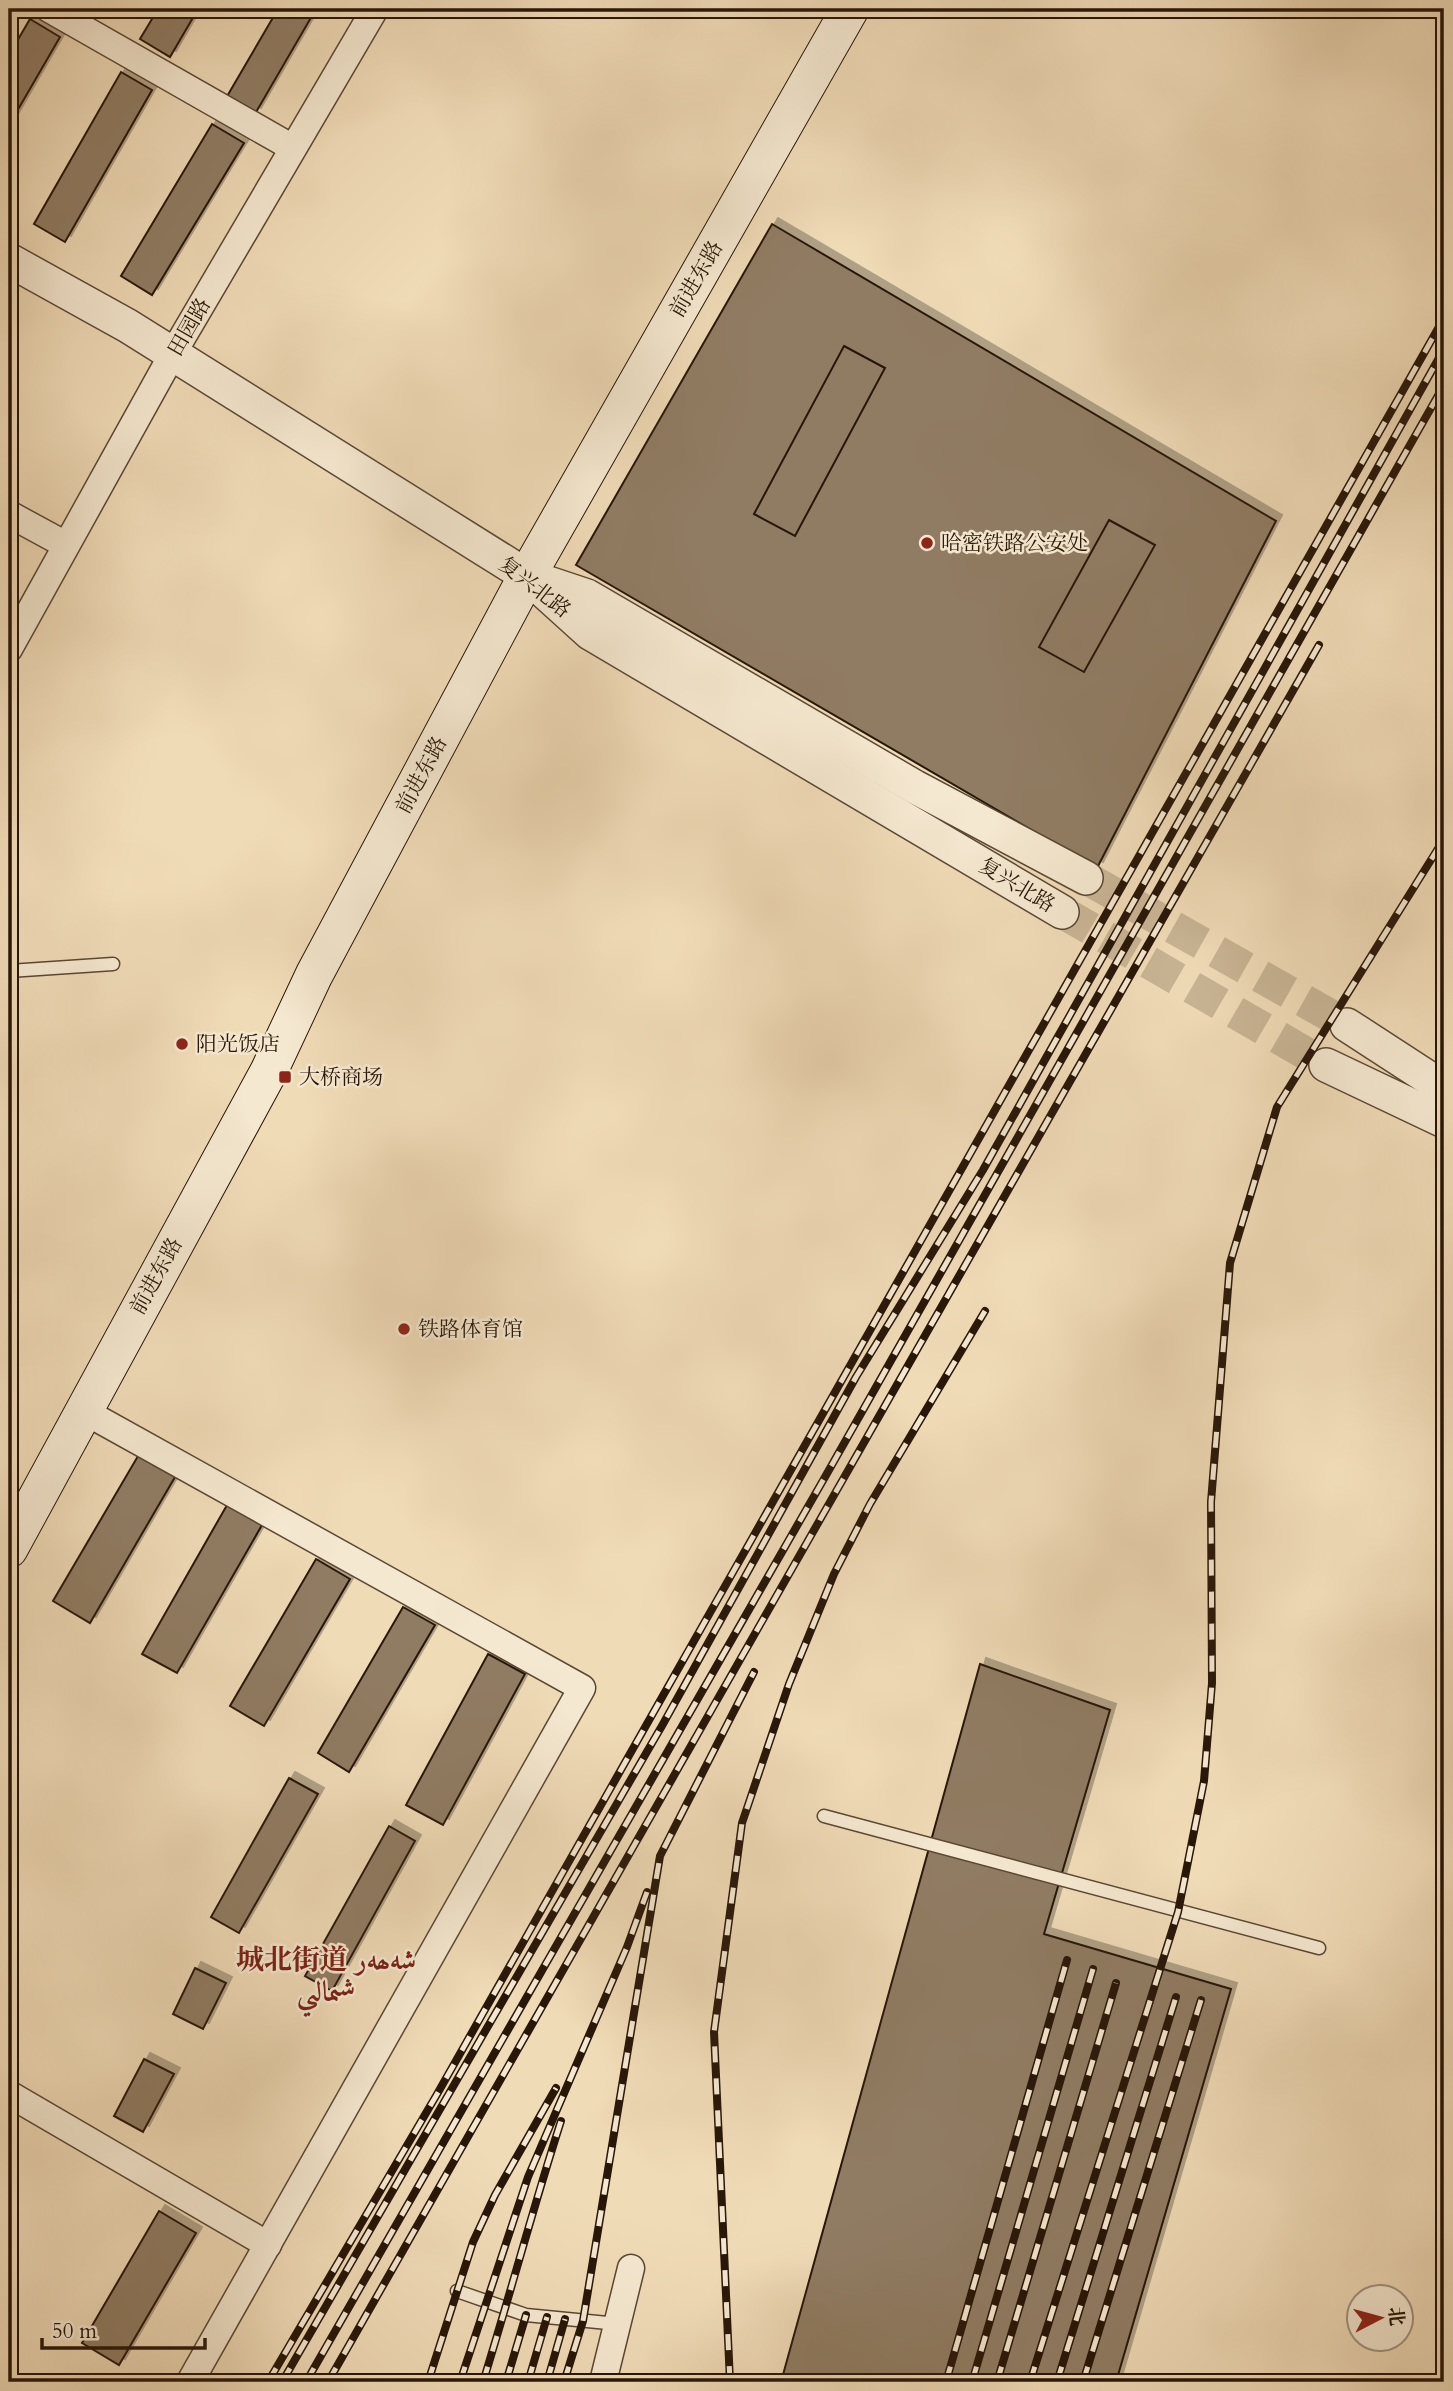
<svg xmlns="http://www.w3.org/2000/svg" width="1453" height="2391" viewBox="0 0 1453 2391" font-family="Cardo,Amiri,'Noto Serif SC',serif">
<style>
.building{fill:#907c63;stroke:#281608;stroke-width:2;filter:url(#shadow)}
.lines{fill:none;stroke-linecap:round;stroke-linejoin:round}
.tertiary-tunnel{stroke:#c8b494;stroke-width:33;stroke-dasharray:33 17;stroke-linecap:butt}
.service-casing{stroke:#5a4734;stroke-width:15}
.minor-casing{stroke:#5a4734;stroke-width:29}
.tertiary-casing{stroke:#5a4734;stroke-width:36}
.secondary-casing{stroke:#281608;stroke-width:39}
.service{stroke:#f5e8d0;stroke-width:12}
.minor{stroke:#f5e8d0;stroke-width:26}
.tertiary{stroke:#f5e8d0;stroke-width:33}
.secondary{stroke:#f5e8d0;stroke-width:37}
.rail-casing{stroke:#281608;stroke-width:8}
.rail{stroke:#f5e8d0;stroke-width:5;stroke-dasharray:16;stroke-linecap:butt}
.poi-dot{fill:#8f2418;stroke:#f5e8d0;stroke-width:2.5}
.labels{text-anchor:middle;stroke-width:5;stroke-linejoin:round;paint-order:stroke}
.street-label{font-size:21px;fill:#281608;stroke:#f5e8d0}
.poi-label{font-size:21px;fill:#281608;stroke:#f5e8d0;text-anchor:start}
.district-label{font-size:28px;font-weight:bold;fill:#7a1f14;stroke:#f5e8d0}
</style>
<defs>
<filter id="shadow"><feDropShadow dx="6" dy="-6" stdDeviation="0" flood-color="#0004"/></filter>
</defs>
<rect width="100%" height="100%" fill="#f0dbb7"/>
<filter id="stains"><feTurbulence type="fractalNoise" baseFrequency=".00286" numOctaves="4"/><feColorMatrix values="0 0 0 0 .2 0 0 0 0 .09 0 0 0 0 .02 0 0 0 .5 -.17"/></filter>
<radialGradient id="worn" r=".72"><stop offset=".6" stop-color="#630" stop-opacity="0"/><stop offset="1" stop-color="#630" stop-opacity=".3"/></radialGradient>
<g class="building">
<path d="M158,9H198L170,57L140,39Z"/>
<path d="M278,9H316L255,114L226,98Z"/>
<path d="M30,19L60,37L9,125V55Z"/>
<path d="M121,72L152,90L65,242L34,224Z"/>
<path d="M212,124L244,143L152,295L121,276Z"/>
<path d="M772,224L1276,521L1097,868L576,565Z"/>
<path d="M844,346L885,368L795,536L754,514Z"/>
<path d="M1109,520L1155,545L1084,672L1039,647Z"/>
<path d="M138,1456L175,1477L90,1623L53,1601Z"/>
<path d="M227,1505L262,1525L177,1673L142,1654Z"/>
<path d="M316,1559L350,1579L264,1726L230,1706Z"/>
<path d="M403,1607L435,1625L349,1772L318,1753Z"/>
<path d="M488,1654L525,1674L443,1825L406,1805Z"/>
<path d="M980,1664L1110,1710L1044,1934L1231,1989L1116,2382H781Z"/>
<path d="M289,1778L318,1794L239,1933L211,1917Z"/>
<path d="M389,1826L415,1841L332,1991L305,1976Z"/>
<path d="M195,1968L226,1983L203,2029L173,2014Z"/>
<path d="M144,2059L174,2074L143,2132L114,2116Z"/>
<path d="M159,2211L196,2233L119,2365L82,2343Z"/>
</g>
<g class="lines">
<g class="tertiary-tunnel">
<path d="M1086,878L1347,1025"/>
<path d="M1062,912L1326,1065"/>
</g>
<defs>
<g id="service">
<path d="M9,971L113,964"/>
<path d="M824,1816L1319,1948"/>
<path d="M457,2291L526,2315L618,2324"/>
</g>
<g id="minor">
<path d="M49,9L293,148"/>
<path d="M9,514L66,545"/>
<path d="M9,649L172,355L375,9"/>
<path d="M82,1410L582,1688L190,2382"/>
<path d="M9,2094L268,2245"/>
<path d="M603,2382L631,2268"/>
</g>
<g id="tertiary">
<path d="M9,260L128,326L527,576L590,633L1062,912"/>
<path d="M539,580L587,596L915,787L1086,878"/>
<path d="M1347,1025L1444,1088"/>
<path d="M1326,1065L1444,1121"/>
</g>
<path id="secondary" d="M9,1549L269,1071L314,975L527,576L850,9"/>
</defs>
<use href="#service" class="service-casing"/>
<use href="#minor" class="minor-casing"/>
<use href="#tertiary" class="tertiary-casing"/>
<use href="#secondary" class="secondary-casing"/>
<use href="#service" class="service"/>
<use href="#minor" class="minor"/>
<use href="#tertiary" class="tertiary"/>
<use href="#secondary" class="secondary"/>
<defs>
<g id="rail">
<path d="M268,2382L436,2096L1444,318"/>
<path d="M282,2382L663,1724L856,1377L983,1170L1444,349"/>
<path d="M306,2382L825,1477L1444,385"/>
<path d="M328,2382L1319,645"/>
<path d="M428,2382L473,2242L495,2195L556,2088"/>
<path d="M460,2382L528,2177L627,1947L647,1892"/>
<path d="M483,2382C510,2295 533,2208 561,2121"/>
<path d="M506,2382L526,2315"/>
<path d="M528,2382L547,2317"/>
<path d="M547,2382L565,2319"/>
<path d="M564,2382L583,2321L660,1856L754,1672"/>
<path d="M730,2382L714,2032L742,1823L789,1684L834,1574L870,1504L985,1311"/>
<path d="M946,2382L1067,1960"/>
<path d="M972,2382L1093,1969"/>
<path d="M997,2382L1116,1983"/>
<path d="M1030,2382L1178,1912L1204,1781L1212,1683L1211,1502L1230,1263L1277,1107L1444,839"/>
<path d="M1057,2382L1176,1997"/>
<path d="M1083,2382L1201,2000"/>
</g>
</defs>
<use href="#rail" class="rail-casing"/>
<use href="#rail" class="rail"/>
</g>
<g class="poi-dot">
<circle cx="927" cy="543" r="7"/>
<circle cx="182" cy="1044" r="7"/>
<rect x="278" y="1070" width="14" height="14" rx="3.5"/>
<circle cx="404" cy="1329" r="7"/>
</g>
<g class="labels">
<g class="street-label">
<text transform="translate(696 279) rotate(-60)" y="7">前进东路</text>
<text transform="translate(189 327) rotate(-60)" y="7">田园路</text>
<text transform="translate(535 587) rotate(38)" y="7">复兴北路</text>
<text transform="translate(421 775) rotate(-62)" y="7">前进东路</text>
<text transform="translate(1017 885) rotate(31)" y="7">复兴北路</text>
<text transform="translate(156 1276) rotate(-61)" y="7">前进东路</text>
</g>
<g class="poi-label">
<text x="941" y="550">哈密铁路公安处</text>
<text x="196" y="1051">阳光饭店</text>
<text x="299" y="1084">大桥商场</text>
<text x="418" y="1336">铁路体育馆</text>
</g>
<g class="district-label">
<text x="326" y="1969">城北街道 شەھەر<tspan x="326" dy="32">شىمالىي</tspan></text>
</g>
</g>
<rect width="1453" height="2391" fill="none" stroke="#f0dbb7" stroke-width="35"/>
<rect x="10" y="10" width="1432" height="2370" fill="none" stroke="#281608" stroke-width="3.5"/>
<rect x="18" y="18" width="1418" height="2356" fill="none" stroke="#281608" stroke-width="2"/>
<g transform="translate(1380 2318) rotate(84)"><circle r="33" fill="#f5e8d0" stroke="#a39480" stroke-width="2"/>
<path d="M0-5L12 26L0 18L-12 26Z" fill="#8f2418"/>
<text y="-10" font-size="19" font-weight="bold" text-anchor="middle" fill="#281608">北</text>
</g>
<path d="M42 2338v10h163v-10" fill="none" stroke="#281608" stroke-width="3.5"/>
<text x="52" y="2338" font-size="21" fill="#281608" stroke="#f5e8d0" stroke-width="5" paint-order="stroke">50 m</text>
<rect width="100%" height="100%" filter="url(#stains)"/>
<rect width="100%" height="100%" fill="url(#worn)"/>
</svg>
